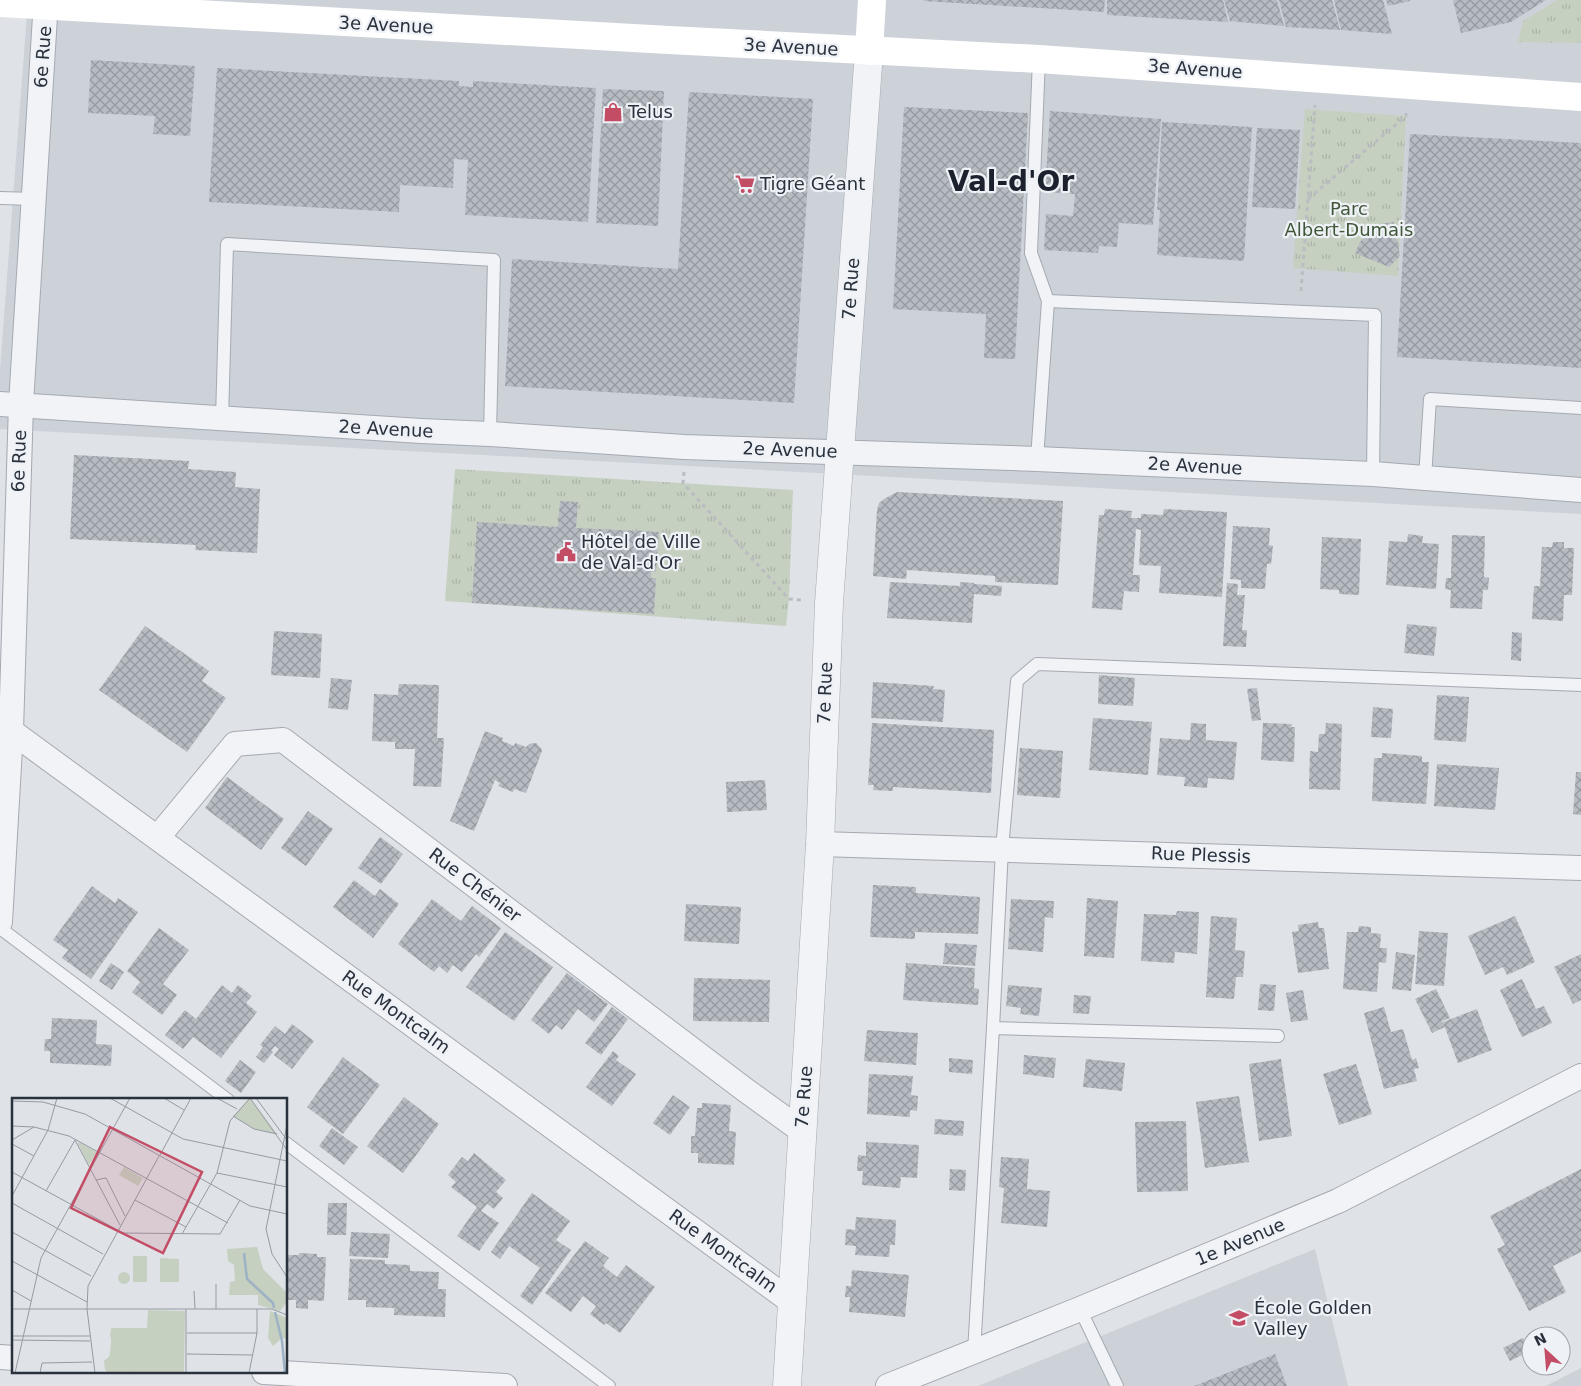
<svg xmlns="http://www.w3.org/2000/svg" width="1581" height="1386" viewBox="0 0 1581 1386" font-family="'DejaVu Sans',sans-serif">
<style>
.built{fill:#cdd2d9}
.park{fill:url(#park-tufts)}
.building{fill:url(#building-cross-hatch)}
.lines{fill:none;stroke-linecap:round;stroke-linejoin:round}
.service-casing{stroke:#a5a9b1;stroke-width:14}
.minor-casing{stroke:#a5a9b1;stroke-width:26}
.tertiary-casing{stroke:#a5a9b1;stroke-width:29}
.path{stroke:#b9bdc2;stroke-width:3;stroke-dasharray:4 4;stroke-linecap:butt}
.service{stroke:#f1f3f6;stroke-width:12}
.minor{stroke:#f1f3f6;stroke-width:24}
.tertiary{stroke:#f1f3f6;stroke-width:28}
.secondary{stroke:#fff;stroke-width:28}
.labels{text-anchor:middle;stroke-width:4.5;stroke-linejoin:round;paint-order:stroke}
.street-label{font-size:18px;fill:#29313d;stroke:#eef1f5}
.poi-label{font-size:18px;fill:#29313d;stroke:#eef1f5;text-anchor:start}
.park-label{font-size:18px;fill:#3f5738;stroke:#eef1f5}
.town-label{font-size:28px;font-weight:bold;fill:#1b222d;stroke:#eef1f5}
.inset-river{fill:none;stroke:#9db2c4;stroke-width:2.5}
.inset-road{fill:none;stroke:#969ba3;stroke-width:1}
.view{fill:#c34d65;fill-opacity:0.15;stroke:#c34d65;stroke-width:2.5}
.inset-edge{fill:none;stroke:#29313d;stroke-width:2.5}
</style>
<defs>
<pattern id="park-tufts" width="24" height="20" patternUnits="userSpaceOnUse" patternTransform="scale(1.25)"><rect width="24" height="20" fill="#c5d0c1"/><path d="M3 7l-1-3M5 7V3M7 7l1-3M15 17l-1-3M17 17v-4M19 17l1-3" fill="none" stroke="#a9b3a7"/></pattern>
<pattern id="building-cross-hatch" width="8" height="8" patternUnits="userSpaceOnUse" patternTransform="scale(1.25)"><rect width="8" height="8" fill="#b7bcc3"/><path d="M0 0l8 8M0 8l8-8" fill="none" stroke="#9599a0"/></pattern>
</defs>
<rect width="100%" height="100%" fill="#dfe2e7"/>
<g class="built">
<path d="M28,0H1581V514L0,429V370Z"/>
<path d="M1315,1249L1348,1386H978Z"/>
<path d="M1581,1368V1386H1546Z"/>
</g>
<g class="park">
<path d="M1557,0H1581V43L1518,42L1523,21Z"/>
<path d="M1305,109L1406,116L1398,276L1293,268Z"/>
<path d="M455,469L793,490L789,599L786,626L445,601Z"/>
</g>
<g class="building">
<path d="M924,0H1105L1104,12L924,1Z"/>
<path d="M1107,0H1223L1228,22L1107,15Z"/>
<path d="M1224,0H1277L1284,26L1230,21Z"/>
<path d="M1279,0H1332L1340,30L1286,27Z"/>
<path d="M1334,0H1383L1392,34L1341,30Z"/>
<path d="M1386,0H1410V1L1388,6Z"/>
<path d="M1453,0H1546L1511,22L1461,33Z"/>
<path d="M91,60L195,66L190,136L153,134L155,116L88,113Z"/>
<path d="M217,68L459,81V86L473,87V81L596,88L588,222L465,215L468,160L454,159L453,188L400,185L399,212L209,202Z"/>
<path d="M603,89L664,91L658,226L596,223Z"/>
<path d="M689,92L813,99L794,403L505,386L512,259L678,269Z"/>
<path d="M904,107L1028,113L1015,359L984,358L986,314L893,309Z"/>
<path d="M1050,111L1161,119L1153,225L1119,223L1117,247L1099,246L1098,253L1044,250L1046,214L1073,216L1075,194L1045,192Z"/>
<path d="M1162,122L1252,127L1244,261L1157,255L1160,210H1157Z"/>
<path d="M1257,128L1300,130L1295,209L1252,207Z"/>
<path d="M1410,134L1581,143V368L1397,357Z"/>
<path d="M1394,222L1400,256L1389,267L1355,253L1360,242L1369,230L1380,224Z"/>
<path d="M74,455L189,461L188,469L236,472L235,487L260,489L257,553L195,550L196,545L70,539Z"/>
<path d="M897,492L1063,501L1058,585L995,582V576L907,570L906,579L873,576L877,510L879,503L884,499Z"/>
<path d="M560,501L578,502L576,528L659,532L656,572H651V578H656L654,614L472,603L477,522L558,527Z"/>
<path d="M1105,509L1132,511L1131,518H1141V514L1163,515L1164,509L1227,512L1222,597L1159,593L1161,566L1139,565L1141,530L1136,529L1133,575H1140L1139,592L1124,591L1122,610L1092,608L1099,515H1104Z"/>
<path d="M1233,526L1270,528L1269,545L1273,546L1271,564H1267L1265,589L1241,588V580L1230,579Z"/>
<path d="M1408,534L1423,536L1422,543L1439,544L1436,589L1386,585L1389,541L1407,542Z"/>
<path d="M1452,535L1485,536L1484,577L1489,578L1488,590H1483L1482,609L1450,608L1451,590L1445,589L1446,578H1451Z"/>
<path d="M1322,537L1361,539L1359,595L1339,594V590L1320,589Z"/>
<path d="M1553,542H1564V548H1574L1572,595H1564L1563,621L1532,619L1534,586H1540L1542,547H1552Z"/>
<path d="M890,582L960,586V582L974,583V584L1002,586L1001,596L974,594L972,623L887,618Z"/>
<path d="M1227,583L1238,584L1237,595H1245L1242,630H1247L1246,647L1223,646Z"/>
<path d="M1407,624L1437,627L1434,656L1404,653Z"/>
<path d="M145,626L209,671L202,681L226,698L187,752L99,690Z"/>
<path d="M274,631L322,634L320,678L271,675Z"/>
<path d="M1512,632L1522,633L1521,661L1511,660Z"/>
<path d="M1099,675L1135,678L1133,706L1098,704Z"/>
<path d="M331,678L352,680L348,710L328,708Z"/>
<path d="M873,682L934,686L933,689L945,690L943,722L871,718Z"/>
<path d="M399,684L439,685L437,738H444L441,787L413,786L415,749H395V742L372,741L374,694L398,695Z"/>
<path d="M1257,688L1261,720L1252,721L1247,689Z"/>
<path d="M1437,695L1469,697L1466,742L1434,740Z"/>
<path d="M1373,707L1393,709L1391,738L1371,737Z"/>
<path d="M1093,718L1152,722L1148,775L1089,770Z"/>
<path d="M872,723L994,730L991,793L893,787V791L873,790L874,785H868Z"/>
<path d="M1191,723L1206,724V740L1237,742L1234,780L1208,778L1207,788L1184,786L1185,777L1157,775L1160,738L1190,740Z"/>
<path d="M1263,723L1292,724L1291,727H1295L1294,762L1261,760Z"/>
<path d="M1326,723L1342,724L1340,790L1309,789L1310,751L1318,752L1319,734H1325Z"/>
<path d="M485,731L503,738L502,741L514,746L515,743L526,747L529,744L536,743L541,748L542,751L526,793L514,789L513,792L498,786L500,783L495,780L474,831L450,821Z"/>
<path d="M1020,748L1063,751L1060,798L1017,795Z"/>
<path d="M1382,753L1422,756V762H1429L1426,804L1372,801L1374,758H1382Z"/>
<path d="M1437,764L1499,768L1495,810L1434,806Z"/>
<path d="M1576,772H1581V815L1573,814Z"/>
<path d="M227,777L284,819L261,850L205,808Z"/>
<path d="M765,780L767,810L727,812L726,782Z"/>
<path d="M308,811L333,829L306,866L281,848Z"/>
<path d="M380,837L403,854L381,884L358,868Z"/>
<path d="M354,880L375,896L380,889L399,904L373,938L333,907Z"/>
<path d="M873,885L916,887V893L980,897L978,934L915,932V939L870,937Z"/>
<path d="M92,886L115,903L118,898L138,912L91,979L62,958L68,950L53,940Z"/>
<path d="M1087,898L1118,901L1114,958L1084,956Z"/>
<path d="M432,899L461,921L472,906L501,928L479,957L476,954L462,972L453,965L447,973L439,966L434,972L398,944Z"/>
<path d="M1011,899L1054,901L1053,918L1045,917L1043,952L1008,949Z"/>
<path d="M686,904L741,907L739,944L684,941Z"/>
<path d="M1177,911L1199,912L1197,954L1175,952L1174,963L1141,961L1144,914L1176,915Z"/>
<path d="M1211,916L1237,918L1235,950L1245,951L1243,977H1236L1234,999L1206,997Z"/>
<path d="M1515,916L1535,962L1507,975L1503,967L1485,975L1468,936Z"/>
<path d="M1318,922L1319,928H1324L1329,969L1298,973L1292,932L1299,931L1298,925Z"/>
<path d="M1359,926L1371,927V933L1381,934L1380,948H1387L1386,963L1379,962L1377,992L1343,989L1347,932H1358Z"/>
<path d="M159,928L189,950L163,984L177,995L162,1015L132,992L140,982L127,971Z"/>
<path d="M1419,931L1448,933L1444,986L1415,984Z"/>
<path d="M505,932L553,967L514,1021L466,987Z"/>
<path d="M945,943L977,945L975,966L943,964Z"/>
<path d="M1396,952L1415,955L1411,991L1392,989Z"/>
<path d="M1581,954V1000L1573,1004L1554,967Z"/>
<path d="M111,963L124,972L112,990L99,981Z"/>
<path d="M906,963L975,968L974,988L979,989L978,1005L903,1000Z"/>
<path d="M567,973L608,1004L594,1022L578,1009L562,1030L556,1025L549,1034L531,1020Z"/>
<path d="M694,978L770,980L769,1022L693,1021Z"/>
<path d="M1522,979L1536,1009L1544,1006L1552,1023L1522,1037L1500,990Z"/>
<path d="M1260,984L1276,985L1274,1011L1258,1010Z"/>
<path d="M222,985L232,993L238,985L252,996L246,1003L257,1012L221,1058L193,1037L183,1049L165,1035L185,1010L196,1019Z"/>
<path d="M1008,985L1042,988L1039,1016L1020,1014L1021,1008L1006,1006Z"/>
<path d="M1436,989L1450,1018L1440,1022H1442L1445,1027L1432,1033L1415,999Z"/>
<path d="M1303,990L1308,1020L1291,1022L1286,993Z"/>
<path d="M1074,995L1091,996L1089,1014L1073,1013Z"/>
<path d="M612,1007L628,1019L601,1055L585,1043Z"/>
<path d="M1384,1007L1391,1032L1403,1029L1412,1060L1416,1058L1419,1068L1414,1069L1417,1081L1384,1089L1364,1013Z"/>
<path d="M1477,1009L1492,1050L1458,1063L1443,1022Z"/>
<path d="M52,1018L97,1020L96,1044L112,1045L111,1066L50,1063V1051H44L45,1039H51Z"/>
<path d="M292,1024L314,1041L292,1069L274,1055L279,1049L275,1046L271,1051L273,1052L264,1063L256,1057L263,1047L260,1045L275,1026L285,1034Z"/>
<path d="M867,1030L918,1033L916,1065L864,1061Z"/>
<path d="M613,1051L619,1056L616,1060L636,1074L612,1106L586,1087Z"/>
<path d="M1024,1055L1056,1058L1054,1078L1023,1074Z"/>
<path d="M343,1057L380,1085L343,1134L307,1107Z"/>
<path d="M949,1058L973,1060L972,1074L949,1072Z"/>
<path d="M1086,1059L1125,1063L1122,1091L1083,1087Z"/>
<path d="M1281,1059L1292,1136L1259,1141L1249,1064Z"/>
<path d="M240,1060L256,1072L241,1093L225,1081Z"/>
<path d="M1356,1064L1372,1114L1339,1125L1323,1074Z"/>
<path d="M869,1074L913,1076L911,1095L918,1096L917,1111L910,1110V1117L867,1114Z"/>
<path d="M673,1095L690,1107L670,1135L653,1123Z"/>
<path d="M1239,1096L1249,1162L1205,1168L1196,1102Z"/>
<path d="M404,1097L439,1124L403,1173L367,1146Z"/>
<path d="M702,1103L731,1105L729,1131L736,1132L734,1165L698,1163V1153H691V1136H695L697,1108H702Z"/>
<path d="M935,1119L964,1121L963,1136L934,1134Z"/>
<path d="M1186,1121L1188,1191L1137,1192L1135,1122Z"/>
<path d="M332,1128L358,1147L344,1165L319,1146Z"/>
<path d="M866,1142L919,1145L917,1178L901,1177L900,1188L862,1185L863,1171H857L858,1155L866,1156Z"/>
<path d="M474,1153L506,1180L496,1192L503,1198L494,1209L487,1204L481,1211L499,1223L479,1251L457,1236L477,1207L451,1187L456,1182L448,1175L462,1157L468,1161Z"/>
<path d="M1001,1157L1029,1159L1027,1189L1050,1191L1047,1227L1001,1223L1004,1188L999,1187Z"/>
<path d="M950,1169L966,1170L965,1191L949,1190Z"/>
<path d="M1581,1169V1252L1553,1266L1566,1292L1529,1311L1497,1249L1505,1245L1490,1216Z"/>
<path d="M532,1193L570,1221L556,1240L571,1250L532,1305L520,1296L540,1268L509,1246L500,1259L491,1252Z"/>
<path d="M328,1203H347L346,1235H327Z"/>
<path d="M856,1217L896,1220L895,1245H890L889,1257L855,1255L856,1246L845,1245L846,1229L855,1230Z"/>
<path d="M351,1232L390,1234L388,1258L349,1256Z"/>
<path d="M585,1241L609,1258L603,1266L617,1277L626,1265L655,1287L620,1333L606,1323L604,1325L590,1314L596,1306L583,1296L571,1312L545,1293Z"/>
<path d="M299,1253L317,1254V1257H326L324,1301L308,1300V1309L296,1308V1300H286L287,1255H299Z"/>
<path d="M350,1259L385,1260V1264L410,1265V1271L439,1272L438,1289H446L445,1317L394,1315V1308L366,1307V1300H348Z"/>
<path d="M852,1270L909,1275L905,1317L849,1312L850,1297H845L846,1286H851Z"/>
<path d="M1523,1338L1530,1351L1510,1361L1503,1348Z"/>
<path d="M1275,1354L1287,1386H1194Z"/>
</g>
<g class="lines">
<defs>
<g id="service">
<path d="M1039,59L1031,253L1048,301"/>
<path d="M0,198L34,199"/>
<path d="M222,419L227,244L494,260L490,434"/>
<path d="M1037,459L1048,301L1375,315L1373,474"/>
<path d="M1425,478L1430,399L1581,408"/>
<path d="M0,928L228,1100"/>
<path d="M993,1028L1278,1036"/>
<path d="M286,1143L609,1386"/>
<path d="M1080,1309L1117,1386"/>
<path d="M974,1352L993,1028L1002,849L1017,681L1037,664L1581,685"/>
</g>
<g id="minor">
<path d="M0,404L421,431L490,434L684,447L1037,459L1373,474L1581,490"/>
<path d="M0,723L792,1302"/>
<path d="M158,837L235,744L283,740L744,1089L802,1131"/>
<path d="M820,844L1581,868"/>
<path d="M0,922L11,731L21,404L46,0"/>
<path d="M0,1357L14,1358"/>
<path d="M264,1372L505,1386"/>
<path d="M888,1386L1080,1309L1338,1201L1581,1076"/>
</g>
<path id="tertiary" d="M787,1386L820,844L829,603L869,51"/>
</defs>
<use href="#service" class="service-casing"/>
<use href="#minor" class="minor-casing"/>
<use href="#tertiary" class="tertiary-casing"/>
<g class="path">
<path d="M1308,199L1406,116V113"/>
<path d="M1301,291L1315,105"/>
<path d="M684,472L683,483L789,599L801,600"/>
</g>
<use href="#service" class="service"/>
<use href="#minor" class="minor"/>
<use href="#tertiary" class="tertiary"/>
<g class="secondary">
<path d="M0,3L669,40L1039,59L1581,97"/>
<path d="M869,51L872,0"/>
</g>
</g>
<defs>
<symbol id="shop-bare" viewBox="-9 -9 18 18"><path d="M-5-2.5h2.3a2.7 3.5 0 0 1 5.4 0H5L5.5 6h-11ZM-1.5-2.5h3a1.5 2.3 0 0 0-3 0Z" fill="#c34d65" stroke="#eef1f5" stroke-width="2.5" paint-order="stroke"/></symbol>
<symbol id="supermarket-bare" viewBox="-9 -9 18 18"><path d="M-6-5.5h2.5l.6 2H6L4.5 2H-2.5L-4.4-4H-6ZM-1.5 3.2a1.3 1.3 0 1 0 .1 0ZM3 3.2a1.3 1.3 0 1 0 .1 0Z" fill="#c34d65" stroke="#eef1f5" stroke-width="2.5" paint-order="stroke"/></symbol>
<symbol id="civic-bare" viewBox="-9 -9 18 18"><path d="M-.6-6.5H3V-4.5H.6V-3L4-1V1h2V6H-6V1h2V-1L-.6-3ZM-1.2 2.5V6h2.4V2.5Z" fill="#c34d65" stroke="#eef1f5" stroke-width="2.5" paint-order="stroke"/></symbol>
<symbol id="school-bare" viewBox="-9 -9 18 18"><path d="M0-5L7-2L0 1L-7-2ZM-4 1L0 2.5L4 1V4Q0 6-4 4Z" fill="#c34d65" stroke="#eef1f5" stroke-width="2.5" paint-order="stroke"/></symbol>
</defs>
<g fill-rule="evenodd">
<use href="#shop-bare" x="599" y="98" width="28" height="28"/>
<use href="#supermarket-bare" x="731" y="170" width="28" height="28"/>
<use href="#civic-bare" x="552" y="538" width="28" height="28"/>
<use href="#school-bare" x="1225" y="1304" width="28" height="28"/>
</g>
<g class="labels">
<g class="street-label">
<text transform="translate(386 25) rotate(3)" y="6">3e Avenue</text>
<text transform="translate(791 47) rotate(3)" y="6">3e Avenue</text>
<text transform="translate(43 57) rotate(-86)" y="6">6e Rue</text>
<text transform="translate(1195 69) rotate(4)" y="6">3e Avenue</text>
<text transform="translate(851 289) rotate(-86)" y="6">7e Rue</text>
<text transform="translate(386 429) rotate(3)" y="6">2e Avenue</text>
<text transform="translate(790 450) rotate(2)" y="6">2e Avenue</text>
<text transform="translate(19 461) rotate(-88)" y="6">6e Rue</text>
<text transform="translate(1195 466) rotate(3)" y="6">2e Avenue</text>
<text transform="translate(825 693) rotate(-88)" y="6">7e Rue</text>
<text transform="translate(1201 855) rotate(2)" y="6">Rue Plessis</text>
<text transform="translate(475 885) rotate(37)" y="6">Rue Chénier</text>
<text transform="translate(396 1012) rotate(36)" y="6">Rue Montcalm</text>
<text transform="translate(804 1097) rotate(-86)" y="6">7e Rue</text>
<text transform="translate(1240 1242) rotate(-23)" y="6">1e Avenue</text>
<text transform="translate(723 1251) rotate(36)" y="6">Rue Montcalm</text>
</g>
<g class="poi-label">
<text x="628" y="118">Telus</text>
<text x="760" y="190">Tigre Géant</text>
<text x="581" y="548">Hôtel de Ville<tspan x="581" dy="21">de Val-d'Or</tspan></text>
<text x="1254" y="1314">École Golden<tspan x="1254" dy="21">Valley</tspan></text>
</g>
<g class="park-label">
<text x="1349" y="215">Parc<tspan x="1349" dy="21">Albert-Dumais</tspan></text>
</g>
<g class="town-label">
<text x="1011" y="191">Val-d'Or</text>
</g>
</g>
<g transform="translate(12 1098)">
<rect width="275" height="275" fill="#dfe2e7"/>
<path d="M238,0L265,36L242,31L221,18ZM67,44L85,54L77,67L66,46ZM112,69L131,80L126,88L107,77ZM245,149L251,171L275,195V204L268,213L246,207V197H217L218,184L223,183L222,167L216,163L215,151ZM136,212L173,213L172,275H97L93,272L92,263L99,257V230H135ZM258,213L275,220V241L270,240L261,248L256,240Z" fill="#c5d0c1"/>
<path d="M121,158H135V184H121ZM148,160L167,161V184H148ZM106 180a6 6 0 1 1 12 0a6 6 0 1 1-12 0ZM145,222H162V256H146ZM98 237a7 7 0 1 1 14 0a7 7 0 1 1-14 0ZM133,231V252L124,250L117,244L114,233ZM99,246L118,248L126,262L136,260V268L100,275L96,270ZM150,265H166L169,275H150Z" fill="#c5d0c1"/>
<path class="inset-river" d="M232,155L235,181L261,205L262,210M263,214L270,243L273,275"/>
<path class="inset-road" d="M98,0L171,41L275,63M152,0L172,12M205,0L225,11M238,0L275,52M244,0L275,42M0,3L31,4L73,16L238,108L275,116M221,18L242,31L265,36M275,27L254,131L260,156L275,179M0,28L22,29L57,38L216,125M0,42L22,29M63,42L108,127M0,46L22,58M148,57L179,0M0,74L111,135L208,136L228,102M205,75L275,89M84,82L94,80L113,118M34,93L63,42M0,98L36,32L45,0M123,102L174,129M0,105L91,156M0,134L79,178M170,136L205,75L218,23L238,0M0,163L75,204M0,192L19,203M182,193L183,211M0,211H260L275,217M204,211V186M175,235H245M0,238H78M0,242L78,243M175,256L241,257M3,275L29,160L118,0M28,275L30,265L80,264M83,275L75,211L76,188L147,58M174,275V211M237,275L245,235V211"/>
<path class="view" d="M98,29L190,74L151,155L59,110Z"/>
<rect width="275" height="275" class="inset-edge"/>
</g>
<g transform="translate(1546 1351) rotate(334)"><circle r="24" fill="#eef1f5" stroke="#9fa4ab"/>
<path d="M0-4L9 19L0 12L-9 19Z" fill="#c34d65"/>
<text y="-8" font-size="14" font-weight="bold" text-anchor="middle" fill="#29313d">N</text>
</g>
</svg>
